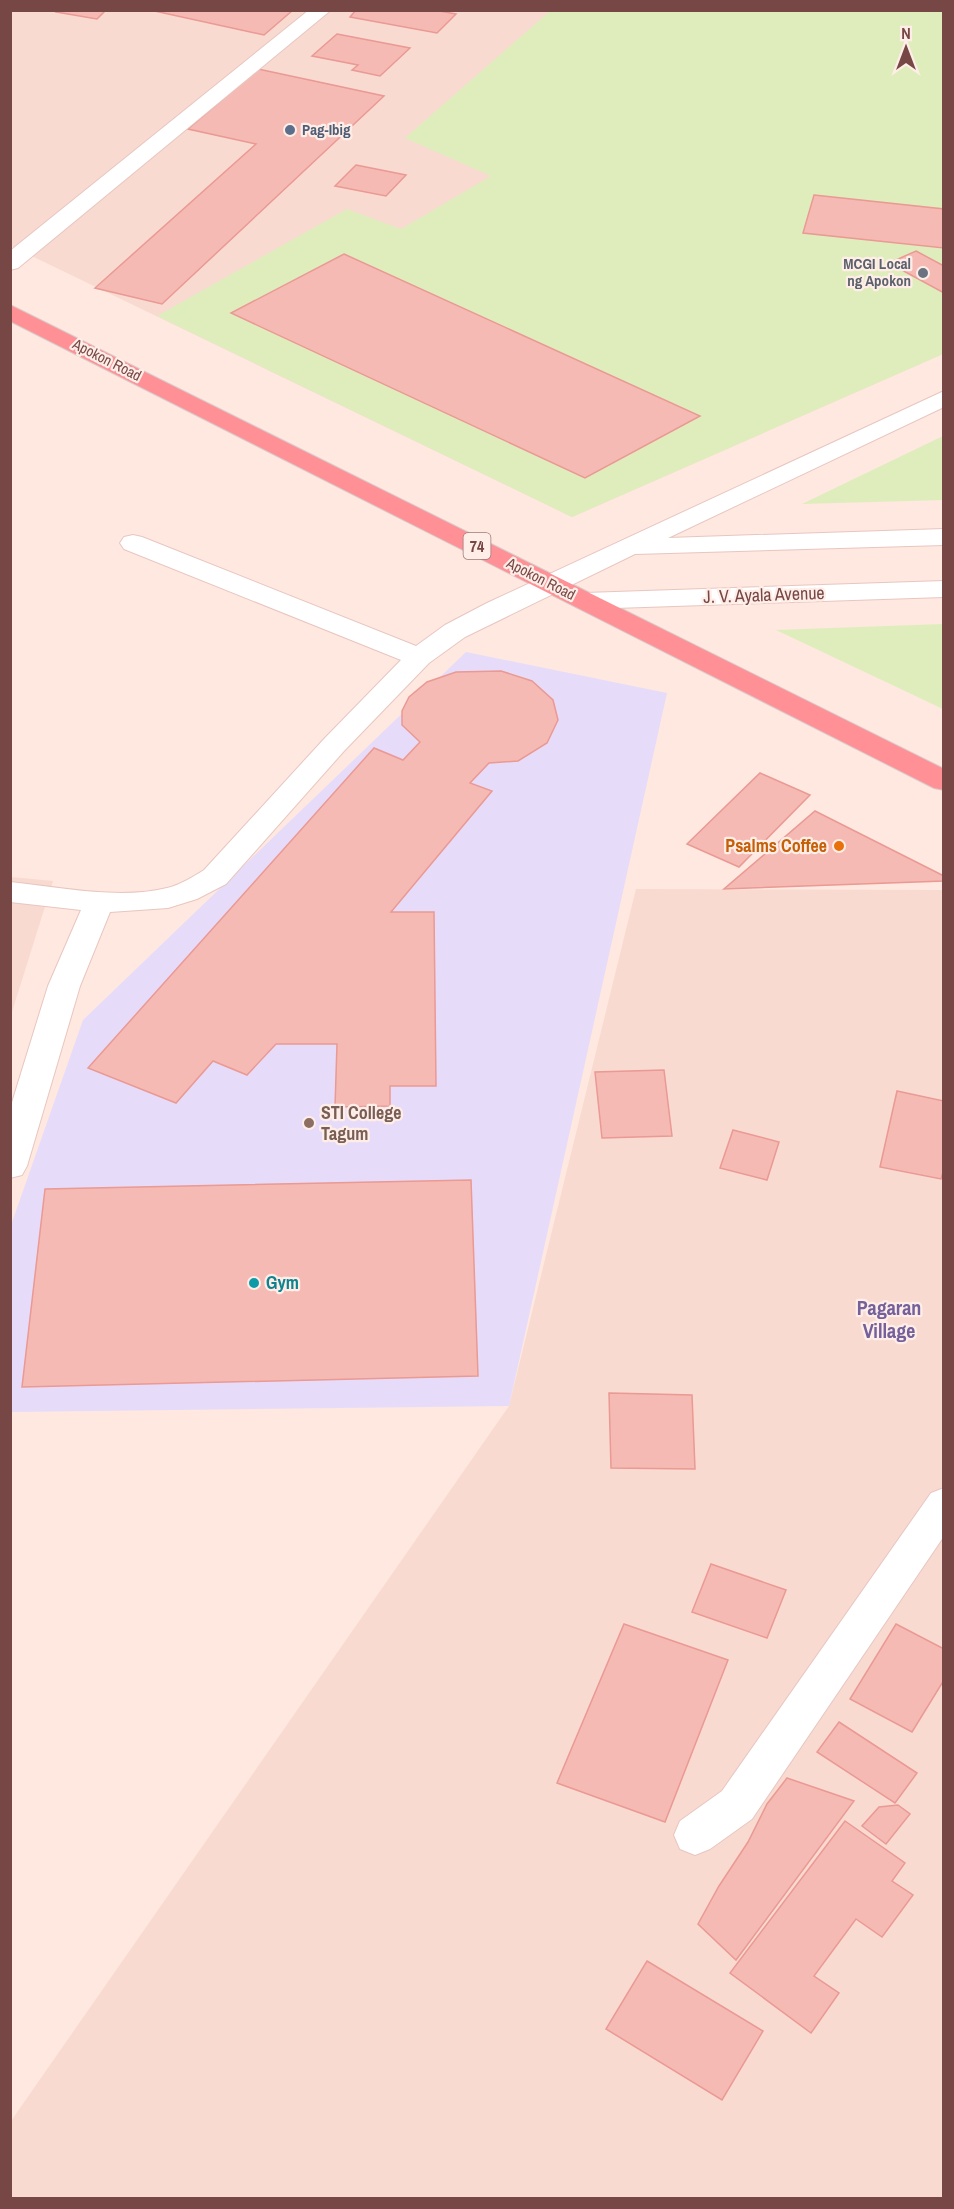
<svg xmlns="http://www.w3.org/2000/svg" width="954" height="2209" viewBox="0 0 954 2209" font-family="'Archivo Narrow',sans-serif">
<style>
.residential{fill:#f8dad0}
.education{fill:#e6dcfa}
.green{fill:#dfedbd}
.building{fill:#f6bab5;stroke:#ea9993;stroke-width:1.5}
.lines{fill:none;stroke-linecap:round;stroke-linejoin:round}
.minor-casing{stroke:#e8c6c0;stroke-width:2}
.highway-casing{stroke:#d9cbcb;stroke-width:2}
.minor{fill:#fff;fill-rule:evenodd}
.highway{fill:#fe9096;fill-rule:evenodd}
.service-dot{fill:#5c6f8a;stroke:#ffeee8;stroke-width:2}
.worship-dot{fill:#6b7280;stroke:#ffeee8;stroke-width:2}
.food-dot{fill:#e8710a;stroke:#ffeee8;stroke-width:2}
.education-dot{fill:#8d6e63;stroke:#ffeee8;stroke-width:2}
.culture-dot{fill:#0f9aa8;stroke:#ffeee8;stroke-width:2}
.labels{text-anchor:middle;stroke-width:4.5;stroke-linejoin:round;paint-order:stroke}
.far-service-label{font-size:15px;font-weight:bold;fill:#4e5e75;stroke:#ffeee8;text-anchor:start}
.far-worship-label{font-size:15px;font-weight:bold;fill:#5b616d;stroke:#ffeee8;text-anchor:end}
.far-street-label{font-size:15px;fill:#774745;stroke:#ffeee8}
.shield{fill:#ffeee8;stroke:#a07976;stroke-width:1.5}
.shield-label{font-size:16px;font-weight:bold;fill:#774745}
.street-label{font-size:18px;fill:#774745;stroke:#ffeee8}
.food-label{font-size:18px;font-weight:bold;fill:#c56008;stroke:#ffeee8;text-anchor:end}
.education-label{font-size:18px;font-weight:bold;fill:#785e54;stroke:#ffeee8;text-anchor:start}
.culture-label{font-size:18px;font-weight:bold;fill:#0d838f;stroke:#ffeee8;text-anchor:start}
.neighbourhood-label{font-size:20px;font-weight:bold;fill:#74609b;stroke:#ffeee8}
</style>
<rect width="100%" height="100%" fill="#fee8df"/>
<g class="residential">
<path d="M10,11H943V354L572,517L11,246Z"/>
<path d="M11,877L53,881L11,1015Z"/>
<path d="M636,889L943,890V2198H11V2121L509,1406Z"/>
</g>
<path class="education" d="M466,652L667,693L509,1406L11,1412V1225L83,1020Z"/>
<g class="green">
<path d="M550,11H943V354L572,517L157,316L347,209L401,229L491,176L405,138Z"/>
<path d="M943,436V500L802,504Z"/>
<path d="M943,624V709L776,630Z"/>
</g>
<g class="building">
<path d="M58,10H106L97,19L56,12Z"/>
<path d="M150,10H293L264,35Z"/>
<path d="M356,10H434L456,14L437,33L350,17Z"/>
<path d="M337,34L410,48L380,76L352,70L358,65L312,56Z"/>
<path d="M258,69L384,96L162,304L95,288L256,144L188,129Z"/>
<path d="M356,165L406,175L386,196L335,186Z"/>
<path d="M814,195L944,209V248L803,233Z"/>
<path d="M916,251L944,266V293L889,263Z"/>
<path d="M344,254L700,416L585,478L231,313Z"/>
<path d="M501,671L532,681L553,700L558,720L547,743L518,761L489,763L470,783L492,791L391,912H434L436,1086H390V1106L335,1107L337,1044H276L247,1075L213,1061L176,1103L88,1068L374,748L403,760L420,742L402,725V711L409,697L427,682L456,672Z"/>
<path d="M760,773L810,795L739,867L687,844Z"/>
<path d="M815,811L944,876V881L724,889Z"/>
<path d="M664,1070L672,1136L602,1138L595,1072Z"/>
<path d="M897,1091L944,1101V1169L941,1179L880,1167Z"/>
<path d="M733,1130L779,1142L767,1180L720,1168Z"/>
<path d="M471,1180L478,1376L22,1387L45,1189Z"/>
<path d="M609,1393L692,1395L695,1469L611,1468Z"/>
<path d="M711,1564L786,1590L767,1638L692,1612Z"/>
<path d="M624,1624L728,1660L665,1822L557,1783Z"/>
<path d="M896,1624L944,1649V1680L912,1732L850,1699Z"/>
<path d="M839,1722L917,1773L895,1803L817,1752Z"/>
<path d="M787,1778L854,1801L736,1960L698,1924L719,1886L748,1842L767,1804Z"/>
<path d="M898,1805L910,1814L886,1844L862,1826L879,1807Z"/>
<path d="M845,1821L905,1863L892,1881L913,1895L882,1937L856,1919L814,1976L839,1993L811,2033L730,1973Z"/>
<path d="M647,1961L763,2031L722,2100L606,2029Z"/>
</g>
<g class="lines">
<defs>
<g id="minor">
<path d="M309,10H331L18,268L10,270V251Z"/>
<path d="M944,391V407L668,538L944,529V545L635,554L465,637L429,663L344,751L226,884L197,899L168,908L110,912L80,986L27,1166L22,1175L10,1178V1109L48,986L81,910L10,902V882C59,887 120,900 167,888C180,885 193,877 204,870L324,739L401,660L124,549L120,543L124,537L133,535L142,537L416,646L445,625L487,603Z"/>
<path d="M944,581V597L585,609L576,607L572,601L576,595L585,593Z"/>
<path d="M944,1488V1536L752,1819L710,1849L695,1855L680,1849L674,1835L680,1821L722,1791L931,1493Z"/>
</g>
<path id="highway" d="M10,305L944,769V790L934,788L10,321Z"/>
</defs>
<use href="#minor" class="minor-casing"/>
<use href="#highway" class="highway-casing"/>
<use href="#minor" class="minor"/>
<use href="#highway" class="highway"/>
</g>
<circle class="service-dot" cx="290" cy="130" r="6"/>
<circle class="worship-dot" cx="923" cy="273" r="6"/>
<circle class="food-dot" cx="839" cy="846" r="6"/>
<circle class="education-dot" cx="309" cy="1123" r="6"/>
<circle class="culture-dot" cx="254" cy="1283" r="6"/>
<g class="labels">
<g class="far-service-label">
<text x="302" y="135">Pag-Ibig</text>
</g>
<g class="far-worship-label">
<text x="911" y="269">MCGI Local<tspan x="911" dy="17">ng Apokon</tspan></text>
</g>
<g class="far-street-label">
<text transform="translate(107 360) rotate(27)" y="5">Apokon Road</text>
<text transform="translate(541 579) rotate(27)" y="5">Apokon Road</text>
</g>
<rect class="shield" x="463.5" y="533" width="27" height="26" rx="4.5"/>
<g class="shield-label">
<text x="477" y="552">74</text>
</g>
<g class="street-label">
<text transform="translate(764 595) rotate(-2)" y="6">J. V. Ayala Avenue</text>
</g>
<g class="food-label">
<text x="827" y="852">Psalms Coffee</text>
</g>
<g class="education-label">
<text x="321" y="1119">STI College<tspan x="321" dy="21">Tagum</tspan></text>
</g>
<g class="culture-label">
<text x="266" y="1289">Gym</text>
</g>
<g class="neighbourhood-label">
<text x="889" y="1315">Pagaran<tspan x="889" dy="23">Village</tspan></text>
</g>
</g>
<rect width="954" height="2209" fill="none" stroke="#774745" stroke-width="24"/>
<g transform="translate(906 48)" stroke="#ffeee8" stroke-width="4.5" paint-order="stroke">
<path d="M0-4.5L10 22L0 15L-10 22Z" fill="#774745"/>
<text y="-9" font-size="16" font-weight="bold" text-anchor="middle" fill="#774745">N</text>
</g>
</svg>
